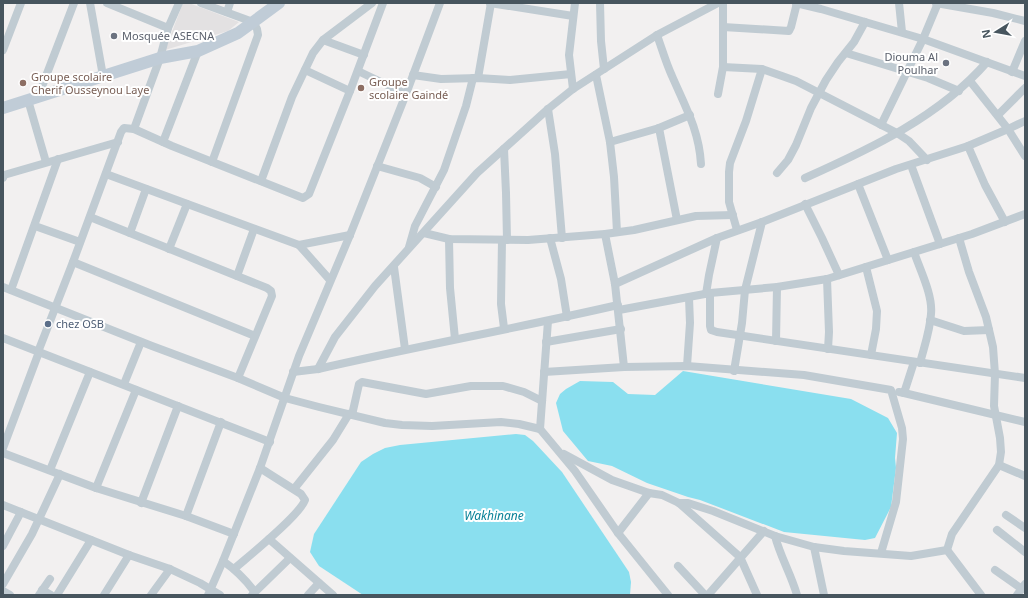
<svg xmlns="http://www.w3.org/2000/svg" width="1028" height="598" viewBox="0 0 1028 598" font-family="'Noto Sans',sans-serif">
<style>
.education{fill:#e3e1e2}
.water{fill:#8adfef}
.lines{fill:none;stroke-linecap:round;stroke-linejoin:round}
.street{stroke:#c0cbd2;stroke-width:8}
.secondary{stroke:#c0ccd7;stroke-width:12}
.worship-dot{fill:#6b7280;stroke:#fff;stroke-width:1.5}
.education-dot{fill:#8d6e63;stroke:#fff;stroke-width:1.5}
.service-dot{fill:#5c6f8a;stroke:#fff;stroke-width:1.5}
.labels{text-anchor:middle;stroke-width:4;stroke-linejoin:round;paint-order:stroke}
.worship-label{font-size:11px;fill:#5b616d;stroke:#fff;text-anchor:start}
.education-label{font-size:11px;fill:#785e54;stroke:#fff;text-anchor:start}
.service-label{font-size:11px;fill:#4e5e75;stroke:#fff;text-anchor:start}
.water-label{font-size:12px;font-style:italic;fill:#098298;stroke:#fff}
</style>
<rect width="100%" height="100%" fill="#f2f0f0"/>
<path class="education" d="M183,3H189L239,22L228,31L165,50Z"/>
<g class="water">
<path d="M683,371L851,399L888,418L897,433L895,458L896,468L891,507L875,538L865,540L784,532L700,500L688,497L647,483L612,466L588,461L563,431L556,403L560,394L566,389L580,381L613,382L628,394L655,395Z"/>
<path d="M516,434L525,435L533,441L562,472L629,572L631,582L630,595H363L319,566L310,552L314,534L361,462L373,454L385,448L400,445Z"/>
</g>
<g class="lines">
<g class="street">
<path d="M90,3L103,76"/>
<path d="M107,3L168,28"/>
<path d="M201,3L253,22L257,29L258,35L212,162"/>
<path d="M490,3L573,16"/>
<path d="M600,3L601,41L604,69"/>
<path d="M796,3L821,9L923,39L1025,76"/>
<path d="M899,3L902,32"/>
<path d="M936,3L993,13L1025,21"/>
<path d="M227,12L230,3"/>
<path d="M723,27L789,31L791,27L797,3"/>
<path d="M657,35C662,49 666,63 672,76C685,106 699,130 701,164"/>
<path d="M323,40L364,55"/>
<path d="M3,50L21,3"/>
<path d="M846,53L928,78L959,91"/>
<path d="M723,67L762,69L782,76L796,81L897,133L909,141L927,160"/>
<path d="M305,70L350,91"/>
<path d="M358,71L406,94"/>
<path d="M1012,72L1025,41"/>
<path d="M413,75L441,79L478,78L510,80L571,74"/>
<path d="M596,75L610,142L614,177L617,232"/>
<path d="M478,78L491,3"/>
<path d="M970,81L1008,129L1025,156"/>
<path d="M573,89L569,55L575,3"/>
<path d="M718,94L723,67V3"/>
<path d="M38,97L74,3"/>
<path d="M28,100L46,162"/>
<path d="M548,109L555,154L562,238"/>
<path d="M998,115L1025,88"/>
<path d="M881,125L923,39L938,3"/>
<path d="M659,128L677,220"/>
<path d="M134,129L160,58L168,28L179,3"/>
<path d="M163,142L198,51"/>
<path d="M610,142L659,128L690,115"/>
<path d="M968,146L985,185L1005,222"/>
<path d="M504,149L506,193L507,240"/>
<path d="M911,165L940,244"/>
<path d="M377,166L420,178L436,187"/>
<path d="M777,173L788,160L796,145L811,108L826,80L838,62L854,42L865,22"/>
<path d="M106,174L299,245L330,280"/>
<path d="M3,178L4,175L118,142"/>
<path d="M805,178C870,149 939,117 987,62"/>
<path d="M261,181L292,97L313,53L323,40L372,3"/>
<path d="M858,184L888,260"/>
<path d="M805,204L822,238L839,275"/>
<path d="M90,217L267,288L271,291L272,296L238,378"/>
<path d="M35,226L80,242"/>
<path d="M737,230L729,202V172L730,163L746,121L762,69"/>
<path d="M130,233L146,189"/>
<path d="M424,233L449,239L528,240L605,234L634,230L696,216L733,215"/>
<path d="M605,234L615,284L624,367"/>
<path d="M550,238L561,279L567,317"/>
<path d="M449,239L450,288L455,339"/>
<path d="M502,240L501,304L504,328"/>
<path d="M299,245L350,235"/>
<path d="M409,247L415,226L444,170L466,106L473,78"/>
<path d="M169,249L187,204"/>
<path d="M914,252C920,270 933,295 931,314C930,331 924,347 920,363"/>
<path d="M73,262L255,336"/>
<path d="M394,267L405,349"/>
<path d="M866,267L877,311L876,329L871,355"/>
<path d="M237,276L254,229"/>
<path d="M827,279L829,332L828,349"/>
<path d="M615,284L717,238L762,222L896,169L968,146L1008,129L1025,121"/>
<path d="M3,287L152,346L238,378L285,398L319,407L385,423L402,425L432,426L501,422L519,424L540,429L575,471L618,533L668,595"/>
<path d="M11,290L58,159"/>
<path d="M710,293V326L711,330L717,332L1025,378"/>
<path d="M706,294L709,275L717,238"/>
<path d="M619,310L710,293L777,287L827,279L972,234L1025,214"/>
<path d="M930,320L964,331L989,330"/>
<path d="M3,338L270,442"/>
<path d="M776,341L777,287"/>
<path d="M546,342L621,329"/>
<path d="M38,352L73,262L121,132L124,128L134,129L172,146L303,198L309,194L350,91L383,3"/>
<path d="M687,366L690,323L689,298"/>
<path d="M318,369L335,337L375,286L477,173L548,109L573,89L657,35L718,3"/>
<path d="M734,371L742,323L745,290L762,222"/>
<path d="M293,372L318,369C418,346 518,328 618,305"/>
<path d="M544,372L624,367L687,366L804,375L891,390L902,428L903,439L896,502L881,553"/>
<path d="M124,384L141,342"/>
<path d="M899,392L904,393L914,362"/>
<path d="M904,393L1025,422"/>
<path d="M352,415L359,384L362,382L426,394L471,386H503L524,392L542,401"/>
<path d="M540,429L548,321"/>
<path d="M3,448L39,352"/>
<path d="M3,453L96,488L186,516L234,534"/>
<path d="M564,454L612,480L649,493L662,495L679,503L740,557L757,595"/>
<path d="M999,465L1025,476"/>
<path d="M50,470L90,372"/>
<path d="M96,488L136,390"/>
<path d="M294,489L333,440L349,414"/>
<path d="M141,503L178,406"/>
<path d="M679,503H688L713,511L775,536L814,547L844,551L911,556L947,550L981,595"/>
<path d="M3,505L129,555L170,569L200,583L220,595"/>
<path d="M1006,515L1025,528"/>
<path d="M186,516L221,422"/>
<path d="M997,530L1025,552"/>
<path d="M618,533L649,493"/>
<path d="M775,536C780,556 791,574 797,595"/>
<path d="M269,539L333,595"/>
<path d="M3,546L21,512"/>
<path d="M814,547L824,595"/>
<path d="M947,550L952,534L999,465L1001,452L1000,438L994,406L995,374L993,347L986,317L969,272L959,238"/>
<path d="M223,561C236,570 245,579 254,591"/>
<path d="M678,566L705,595"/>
<path d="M234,569C249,556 300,515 305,500L301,494L260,468"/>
<path d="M995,570L1022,589"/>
<path d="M3,584L32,534L60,474"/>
<path d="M42,590L51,595"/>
<path d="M3,591L10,595"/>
<path d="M39,595L50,579"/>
<path d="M57,595L91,540"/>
<path d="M104,595L129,555"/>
<path d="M151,595L170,569"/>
<path d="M208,595L223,561L260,468L299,356L350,235L406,94L440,3"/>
<path d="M252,595L290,558"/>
<path d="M308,595L319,583"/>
<path d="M708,595L764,531"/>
<path d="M1017,595L1025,584"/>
</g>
<path class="secondary" d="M3,108L160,58L198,51L238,33L279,3"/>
</g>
<g class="worship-dot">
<circle cx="114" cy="36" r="4"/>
<circle cx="946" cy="63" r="4"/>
</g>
<g class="education-dot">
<circle cx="23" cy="83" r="4"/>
<circle cx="361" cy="88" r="4"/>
</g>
<circle class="service-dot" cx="48" cy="324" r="4"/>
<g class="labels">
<g class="worship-label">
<text x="122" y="40">Mosquée ASECNA</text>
<text x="938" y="61" text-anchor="end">Diouma Al<tspan x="938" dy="13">Poulhar</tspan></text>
</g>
<g class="education-label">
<text x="31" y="81">Groupe scolaire<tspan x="31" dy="13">Cherif Ousseynou Laye</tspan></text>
<text x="369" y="86">Groupe<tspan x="369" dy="13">scolaire Gaindé</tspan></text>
</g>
<g class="service-label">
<text x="56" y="328">chez OSB</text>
</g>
<g class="water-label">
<text x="494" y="520">Wakhinane</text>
</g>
</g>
<rect width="1028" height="598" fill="none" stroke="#47555e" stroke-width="8"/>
<g transform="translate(996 32) rotate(259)" stroke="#ffffff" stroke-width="3" paint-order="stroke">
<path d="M0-3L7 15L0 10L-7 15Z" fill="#47555e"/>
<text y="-6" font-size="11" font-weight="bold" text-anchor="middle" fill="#47555e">N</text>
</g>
</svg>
